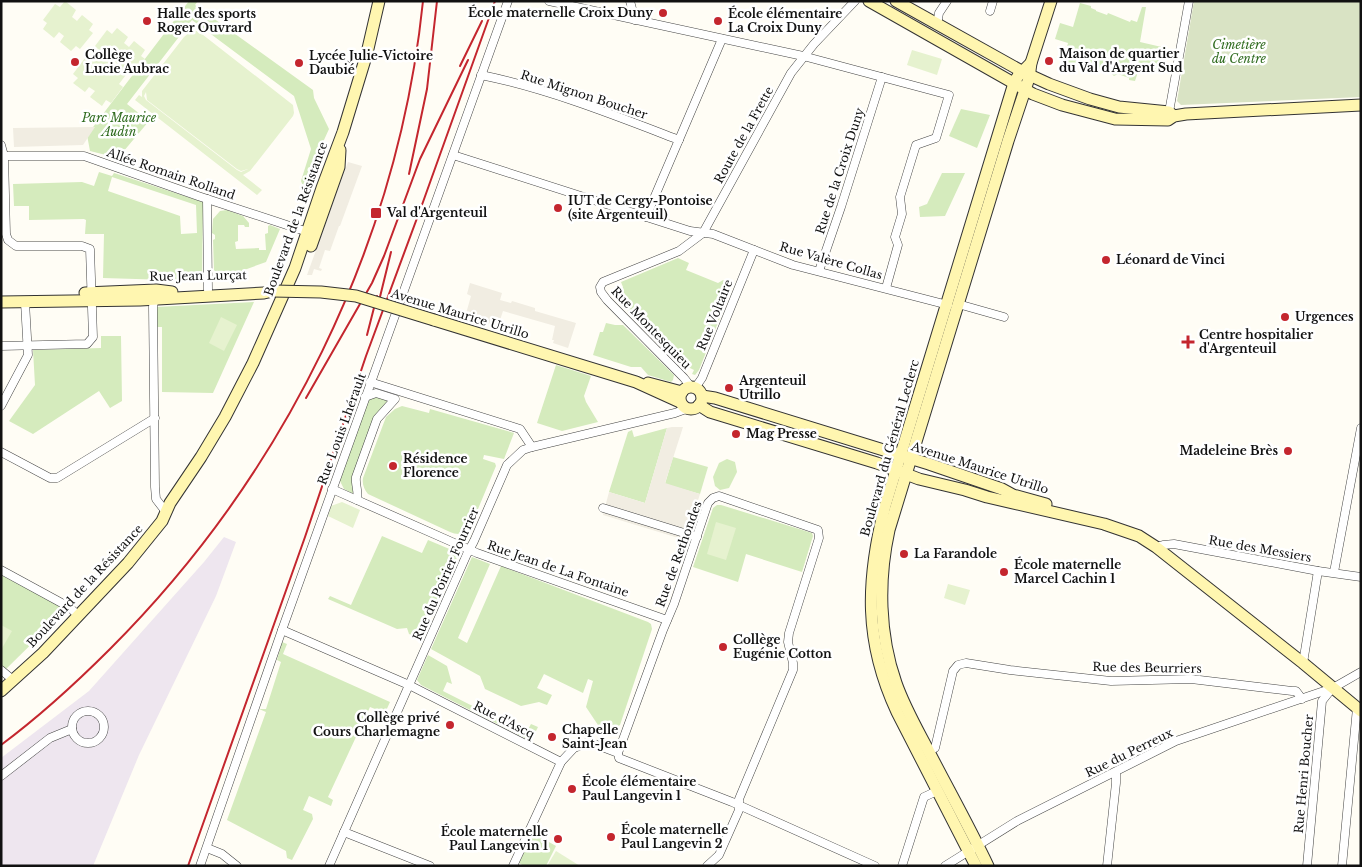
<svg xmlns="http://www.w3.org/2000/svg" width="1362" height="867" viewBox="0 0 1362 867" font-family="'Libre Baskerville',serif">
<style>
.industrial{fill:#eee6ef}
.green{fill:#d5ebbd;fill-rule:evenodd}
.cemetery{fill:#d9e3c4}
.pitch{fill:#e6f2cf;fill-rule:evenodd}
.plaza{fill:#f1ede2}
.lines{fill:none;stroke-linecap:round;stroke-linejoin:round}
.street-casing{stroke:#444;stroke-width:9}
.secondary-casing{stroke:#333;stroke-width:13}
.street{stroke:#fff;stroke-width:8}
.secondary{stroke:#fff6b0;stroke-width:11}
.rail{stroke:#c4262e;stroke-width:2}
.secondary-bridge-casing{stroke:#333;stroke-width:13;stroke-linecap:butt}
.secondary-bridge{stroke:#fff6b0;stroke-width:11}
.poi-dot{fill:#c4262e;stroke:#fff;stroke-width:2}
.labels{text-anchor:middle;stroke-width:5;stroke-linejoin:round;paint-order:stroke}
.poi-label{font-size:12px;font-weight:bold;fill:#111;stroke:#fff;text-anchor:start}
.park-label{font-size:12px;font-style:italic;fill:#2f6b1f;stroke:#fff}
.street-label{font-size:12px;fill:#111;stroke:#fff}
</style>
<rect width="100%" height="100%" fill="#fffdf5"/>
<path class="industrial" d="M224,537L236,542L216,596L139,755L93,866H1V758L89,691L204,562Z"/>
<g class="green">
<path d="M189,1H198L195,5L313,90L314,98L329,129L303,186L301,181L311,149L294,96L192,20L127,104L149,121L118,158L90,151L87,135Z"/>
<path d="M1080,3L1091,6V8L1096,10V11L1107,15L1108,13L1130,22L1131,20L1137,22L1142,7H1146L1140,42L1166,48L1164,60L1166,61L1163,73L1140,66L1135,81L1129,80V78L1118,74L1114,76L1109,72L1097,68V70L1091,68V66L1080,63L1079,65L1063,62L1068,43L1055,39L1060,23L1073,27Z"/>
<path d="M961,109L990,115L977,148L949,136Z"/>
<path d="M99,172L112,176L114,173L203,202L202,281L103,278L104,234H85L86,220L84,219L29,220V206H14L13,184L82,182L94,186ZM112,177L196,205L197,233L181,234L180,216L108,191Z"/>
<path d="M942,173H965L945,216L920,217L919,207L927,204Z"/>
<path d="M227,210L243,216L249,223V227H245L244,225H238V241L235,242L236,249L259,248V250H266L265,234L268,233V226L270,225L280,229L266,262L222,278L214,270L213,240L215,239V235L212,233L213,219L220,211Z"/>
<path d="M678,258L689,263L686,270L718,283L723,280L732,283L733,285L699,370L695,375L692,374L694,370L684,365L623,306L624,296L620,291L623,287L621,282Z"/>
<path d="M254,302L213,393L162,392V327H156V307Z"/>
<path d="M606,323L615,325H623L674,375L673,380L671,382L648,375L641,367H631L593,355L600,332H603Z"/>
<path d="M101,336H121L122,401L110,408L99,391L33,434L9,421L35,385L33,350L101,348Z"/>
<path d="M556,365L591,376L584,396L586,402L598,422L562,431L537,423Z"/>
<path d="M375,396L386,400L388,403L354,478L355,495L344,489L339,479L368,398Z"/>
<path d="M402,406L429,413L430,409L514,433L504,459L484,455L483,459L495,463L496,466L470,528C465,535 457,535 450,532L368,494C364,489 362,484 363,478L386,417L395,409Z"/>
<path d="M667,428L645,503L609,492L628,432L632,430L634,437Z"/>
<path d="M673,457L708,467L700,494L665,484Z"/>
<path d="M727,459L735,462L737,472L729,488L720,490L715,486L713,477L719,463Z"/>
<path d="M717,505H721L812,533L813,536L802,572L746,554L738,582L693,567L713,508Z"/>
<path d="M382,536L422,553L428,540L459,553L420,639L409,634L407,628L397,629L328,599L330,596L351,605Z"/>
<path d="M472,557L490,564L458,638L467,643L501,566L648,622L651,624L652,629L620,725L611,730L598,725L586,707L593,681L588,679L583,693L544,674L537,688L552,695L547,705L539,702L521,706L485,689L480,676L431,649Z"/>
<path d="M1,575L67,609L5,670L1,668Z"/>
<path d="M282,642L287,644L283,654L390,702L385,713L370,707L328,797L333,800L331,806L309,796L303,810L312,814L313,819L292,860L287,858L286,851L227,820L266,712L259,709H266L281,662L277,660Z"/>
<path d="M428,655L447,666L452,684L447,682L443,691L526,733L531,724L538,727L531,741L421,685L417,680Z"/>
<path d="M533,833L556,846L546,866H524L519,863Z"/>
</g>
<path class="cemetery" d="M1194,1H1361V97L1181,105L1177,101Z"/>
<g class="pitch">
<path d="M65,1L76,10L72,17L77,21L82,15L93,24L89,30L93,33L80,49L76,46L71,51L60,42L64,36L59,32L54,38L43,29L47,23L43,20L55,4L60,7Z"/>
<path d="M117,28L128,37L124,43L129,47L134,41L145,50L141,56L145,59L133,75L128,72L119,84L123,87L111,103L106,100L102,106L90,97L95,91L89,87L85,92L73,83L78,78L73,74L85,58L90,62L99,50L95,46L107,30L112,34ZM111,59L117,63L107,75L102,71Z"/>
<path d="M191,31H198L293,105L294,113L293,116L250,171L243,175L262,190L257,195L135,100L139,95L142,97V91L184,37ZM146,92L147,100L237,169L241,171L248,169L241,172L237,170L146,100L144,96Z"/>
<path d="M912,50L942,59L937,75L907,65Z"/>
<path d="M221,317L237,325L224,351L209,343Z"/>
<path d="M342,502L360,510L353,528L328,516L331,506Z"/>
<path d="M716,522L736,528L726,560L707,554Z"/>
<path d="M948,584L970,590L965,605L944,598Z"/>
<path d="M1,625L12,631L1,650Z"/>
<path d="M556,851L580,866H547Z"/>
</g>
<g class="plaza">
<path d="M95,127L83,145L14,147L13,128Z"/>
<path d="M348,162L362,166L340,226H339L330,251L325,250L319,268L322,269L321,271L314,269L312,275H307Z"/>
<path d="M470,283L502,293L500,300L511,303L512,301L535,308V311L576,323L568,348L553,343L554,340H552L555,326L503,311L498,326L465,317L471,296L467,294Z"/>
<path d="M672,427H683L665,483L700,494L685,540L603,515L609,492L645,503L667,428Z"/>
</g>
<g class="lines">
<defs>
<g id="street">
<path d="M549,1L803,56L949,95L936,138L916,145L900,197L902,214L895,237L898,245L886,288"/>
<path d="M630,1L635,20"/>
<path d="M990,11L993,1"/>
<path d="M937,25L939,13L947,1"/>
<path d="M481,75C549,89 614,115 679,140"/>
<path d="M1169,112L1189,1"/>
<path d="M1,145L4,156L6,234L8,240L16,246H82L90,249L93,337L87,344L1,346"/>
<path d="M453,155L690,231L713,234L793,265L948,305"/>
<path d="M4,156H84L198,196L308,232"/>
<path d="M207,199L208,290"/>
<path d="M646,217L722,39"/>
<path d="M819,271L841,207L882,77"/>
<path d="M155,295L153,307L155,487L156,499L166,512"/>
<path d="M958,304L1004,317"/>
<path d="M370,382L520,429L532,447"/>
<path d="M691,387L684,378L607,300L601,292L600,287L603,282L679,251L703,233L791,73L814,44L855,1"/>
<path d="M695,388L702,378L754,250"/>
<path d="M1,406L28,355L25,302"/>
<path d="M1,452L50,478H57L155,418"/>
<path d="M332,489L477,553L667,620"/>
<path d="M357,500C359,492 355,485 356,477L377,419L395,399L376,393L365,397"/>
<path d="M603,508L697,537"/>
<path d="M1156,547L1163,545L1174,544L1318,571L1361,577"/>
<path d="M1,570L69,607L79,616"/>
<path d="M1334,572L1361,428"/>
<path d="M282,630L409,685L561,762"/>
<path d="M1303,663L1318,571"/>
<path d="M1,670L13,680"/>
<circle cx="88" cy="727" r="16"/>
<path d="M929,751L935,748L953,671L958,665L966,663L1010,670L1111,681L1191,679L1292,691H1296L1302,699"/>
<path d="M618,753L663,630L674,604L708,503L713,498L719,496L818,530L819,538L789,633L788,642L793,663V670L739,799V810L719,855L707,866"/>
<path d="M1,776L50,738L72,729"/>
<path d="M344,832L430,866"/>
<path d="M207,848L222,854L237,866"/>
<path d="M200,866L282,630L508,1"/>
<path d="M329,866L467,554L474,541L507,465L523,450L532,447L675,413L686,409"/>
<path d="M513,866L561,762L574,748L589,742L618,753L619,758L732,802L875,866"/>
<path d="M902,866L924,797L937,791"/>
<path d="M945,866L1017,821L1176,741L1333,688L1361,672"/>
<path d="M1107,866L1116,783V772"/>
<path d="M1307,866L1322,701L1330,691"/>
<path d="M1342,866L1357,708"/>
</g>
<g id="secondary">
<path d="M869,1L1033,94L1062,105L1115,119L1168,120L1174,116L1186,114L1361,105"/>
<path d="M896,1L1025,73L1049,84L1090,99L1119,107L1169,112L1174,116"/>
<path d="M311,246L339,167L340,150"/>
<path d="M85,293L156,290L172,292"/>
<path d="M1,302L140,300L264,293L273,291"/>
<path d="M434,320L636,382L680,402"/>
<path d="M648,383L682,392"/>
<circle cx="691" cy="398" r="11"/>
<path d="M702,396L715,398L929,464L1002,489L1013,495L1046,504"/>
<path d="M699,405L710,412L877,463L919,479L965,490L987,497L1104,524L1139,536L1156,547L1303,663L1361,711"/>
<path d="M1,691L43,653L128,563L162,521L170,503L201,457L225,417L253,363L295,268L322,188L343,132L367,53L379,1"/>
<path d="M976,866L897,712C864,641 866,581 885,506L1014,83L1018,76L1031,63"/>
<path d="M988,866C969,826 947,787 927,748C916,727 904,706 896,683C879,635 878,580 889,530L1008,141L1029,78L1031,63L1051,1"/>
</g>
</defs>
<use href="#street" class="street-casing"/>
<use href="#secondary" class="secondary-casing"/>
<use href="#street" class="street"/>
<use href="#secondary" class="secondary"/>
<g class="rail">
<path d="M460,66L482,21"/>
<path d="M409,174L427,89L437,1"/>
<path d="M378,305L391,252"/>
<path d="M367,335L377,296"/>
<path d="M306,398L372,283L384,256L420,159L468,60"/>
<path d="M1,745C40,716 76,683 110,649C283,476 398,245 423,1"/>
<path d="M188,866L305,537L366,356L423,202L495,1"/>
</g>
<defs>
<path id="secondary-bridge" d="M273,291L321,292L356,296L434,320"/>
</defs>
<use href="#secondary-bridge" class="secondary-bridge-casing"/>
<use href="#secondary-bridge" class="secondary-bridge"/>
</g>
<g class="poi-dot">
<circle cx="663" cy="13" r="5"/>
<circle cx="147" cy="21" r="5"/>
<circle cx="718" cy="21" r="5"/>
<circle cx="1049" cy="61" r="5"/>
<circle cx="75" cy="62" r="5"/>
<circle cx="299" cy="63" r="5"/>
<circle cx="558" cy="208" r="5"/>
<rect x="370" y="207" width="12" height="12" rx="2.5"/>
<circle cx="1106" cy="260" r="5"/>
<circle cx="1285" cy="317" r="5"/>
<path d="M1185.5 334.5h5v5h5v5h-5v5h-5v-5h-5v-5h5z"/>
<circle cx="729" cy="388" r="5"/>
<circle cx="736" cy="434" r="5"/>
<circle cx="1288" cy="451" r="5"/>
<circle cx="393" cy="466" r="5"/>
<circle cx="904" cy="554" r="5"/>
<circle cx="1004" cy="572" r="5"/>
<circle cx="723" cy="647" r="5"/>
<circle cx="450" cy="725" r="5"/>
<circle cx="552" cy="737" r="5"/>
<circle cx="572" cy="789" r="5"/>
<circle cx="611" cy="837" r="5"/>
<circle cx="558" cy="839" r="5"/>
</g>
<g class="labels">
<g class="poi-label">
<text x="653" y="17" text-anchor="end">École maternelle Croix Duny</text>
<text x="157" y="18">Halle des sports<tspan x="157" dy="14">Roger Ouvrard</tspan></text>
<text x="728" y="18">École élémentaire<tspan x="728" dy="14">La Croix Duny</tspan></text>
<text x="1059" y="58">Maison de quartier<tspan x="1059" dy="14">du Val d'Argent Sud</tspan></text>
<text x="85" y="59">Collège<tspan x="85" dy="14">Lucie Aubrac</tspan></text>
<text x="309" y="60">Lycée Julie-Victoire<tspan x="309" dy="14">Daubié</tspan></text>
<text x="568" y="205">IUT de Cergy-Pontoise<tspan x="568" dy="14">(site Argenteuil)</tspan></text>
<text x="387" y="217">Val d'Argenteuil</text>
<text x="1116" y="264">Léonard de Vinci</text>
<text x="1295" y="321">Urgences</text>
<text x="1199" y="339">Centre hospitalier<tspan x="1199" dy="14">d'Argenteuil</tspan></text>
<text x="739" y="385">Argenteuil<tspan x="739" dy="14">Utrillo</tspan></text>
<text x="746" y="438">Mag Presse</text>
<text x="1278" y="455" text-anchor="end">Madeleine Brès</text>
<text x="403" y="463">Résidence<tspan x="403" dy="14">Florence</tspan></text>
<text x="914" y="558">La Farandole</text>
<text x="1014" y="569">École maternelle<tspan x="1014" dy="14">Marcel Cachin 1</tspan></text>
<text x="733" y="644">Collège<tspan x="733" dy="14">Eugénie Cotton</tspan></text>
<text x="440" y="722" text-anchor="end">Collège privé<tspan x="440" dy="14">Cours Charlemagne</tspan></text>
<text x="562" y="734">Chapelle<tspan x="562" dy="14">Saint-Jean</tspan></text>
<text x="582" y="786">École élémentaire<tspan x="582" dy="14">Paul Langevin 1</tspan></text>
<text x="621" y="834">École maternelle<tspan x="621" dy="14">Paul Langevin 2</tspan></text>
<text x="548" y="836" text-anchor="end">École maternelle<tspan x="548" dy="14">Paul Langevin 1</tspan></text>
</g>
<g class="park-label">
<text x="1239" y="49">Cimetière<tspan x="1239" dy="14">du Centre</tspan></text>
<text x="119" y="122">Parc Maurice<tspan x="119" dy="14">Audin</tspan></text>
</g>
<g class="street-label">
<text transform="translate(584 95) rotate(18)" y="4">Rue Mignon Boucher</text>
<text transform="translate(744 135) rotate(-61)" y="4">Route de la Frette</text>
<text transform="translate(840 171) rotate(-72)" y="4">Rue de la Croix Duny</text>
<text transform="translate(171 174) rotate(19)" y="4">Allée Romain Rolland</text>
<text transform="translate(296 219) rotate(-70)" y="4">Boulevard de la Résistance</text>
<text transform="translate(831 261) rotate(16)" y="4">Rue Valère Collas</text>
<text transform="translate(198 276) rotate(-1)" y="4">Rue Jean Lurçat</text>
<text transform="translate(460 314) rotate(17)" y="4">Avenue Maurice Utrillo</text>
<text transform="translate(715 315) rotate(-68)" y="4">Rue Voltaire</text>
<text transform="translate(651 328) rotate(46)" y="4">Rue Montesquieu</text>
<text transform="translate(342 429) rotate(-70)" y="4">Rue Louis Lhérault</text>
<text transform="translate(890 448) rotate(-74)" y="4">Boulevard du Général Leclerc</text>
<text transform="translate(980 468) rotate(18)" y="4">Avenue Maurice Utrillo</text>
<text transform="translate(1260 549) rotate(10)" y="4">Rue des Messiers</text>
<text transform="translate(679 554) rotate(-70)" y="4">Rue de Rethondes</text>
<text transform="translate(558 569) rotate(19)" y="4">Rue Jean de La Fontaine</text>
<text transform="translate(446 574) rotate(-66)" y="4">Rue du Poirier Fourrier</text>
<text transform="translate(85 586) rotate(-47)" y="4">Boulevard de la Résistance</text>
<text transform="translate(1147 668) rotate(1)" y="4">Rue des Beurriers</text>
<text transform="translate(504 720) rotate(27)" y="4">Rue d'Ascq</text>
<text transform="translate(1129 753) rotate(-26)" y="4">Rue du Perreux</text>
<text transform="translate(1304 774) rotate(-85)" y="4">Rue Henri Boucher</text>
</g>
</g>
<rect width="1362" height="867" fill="none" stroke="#111111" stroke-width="5"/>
</svg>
